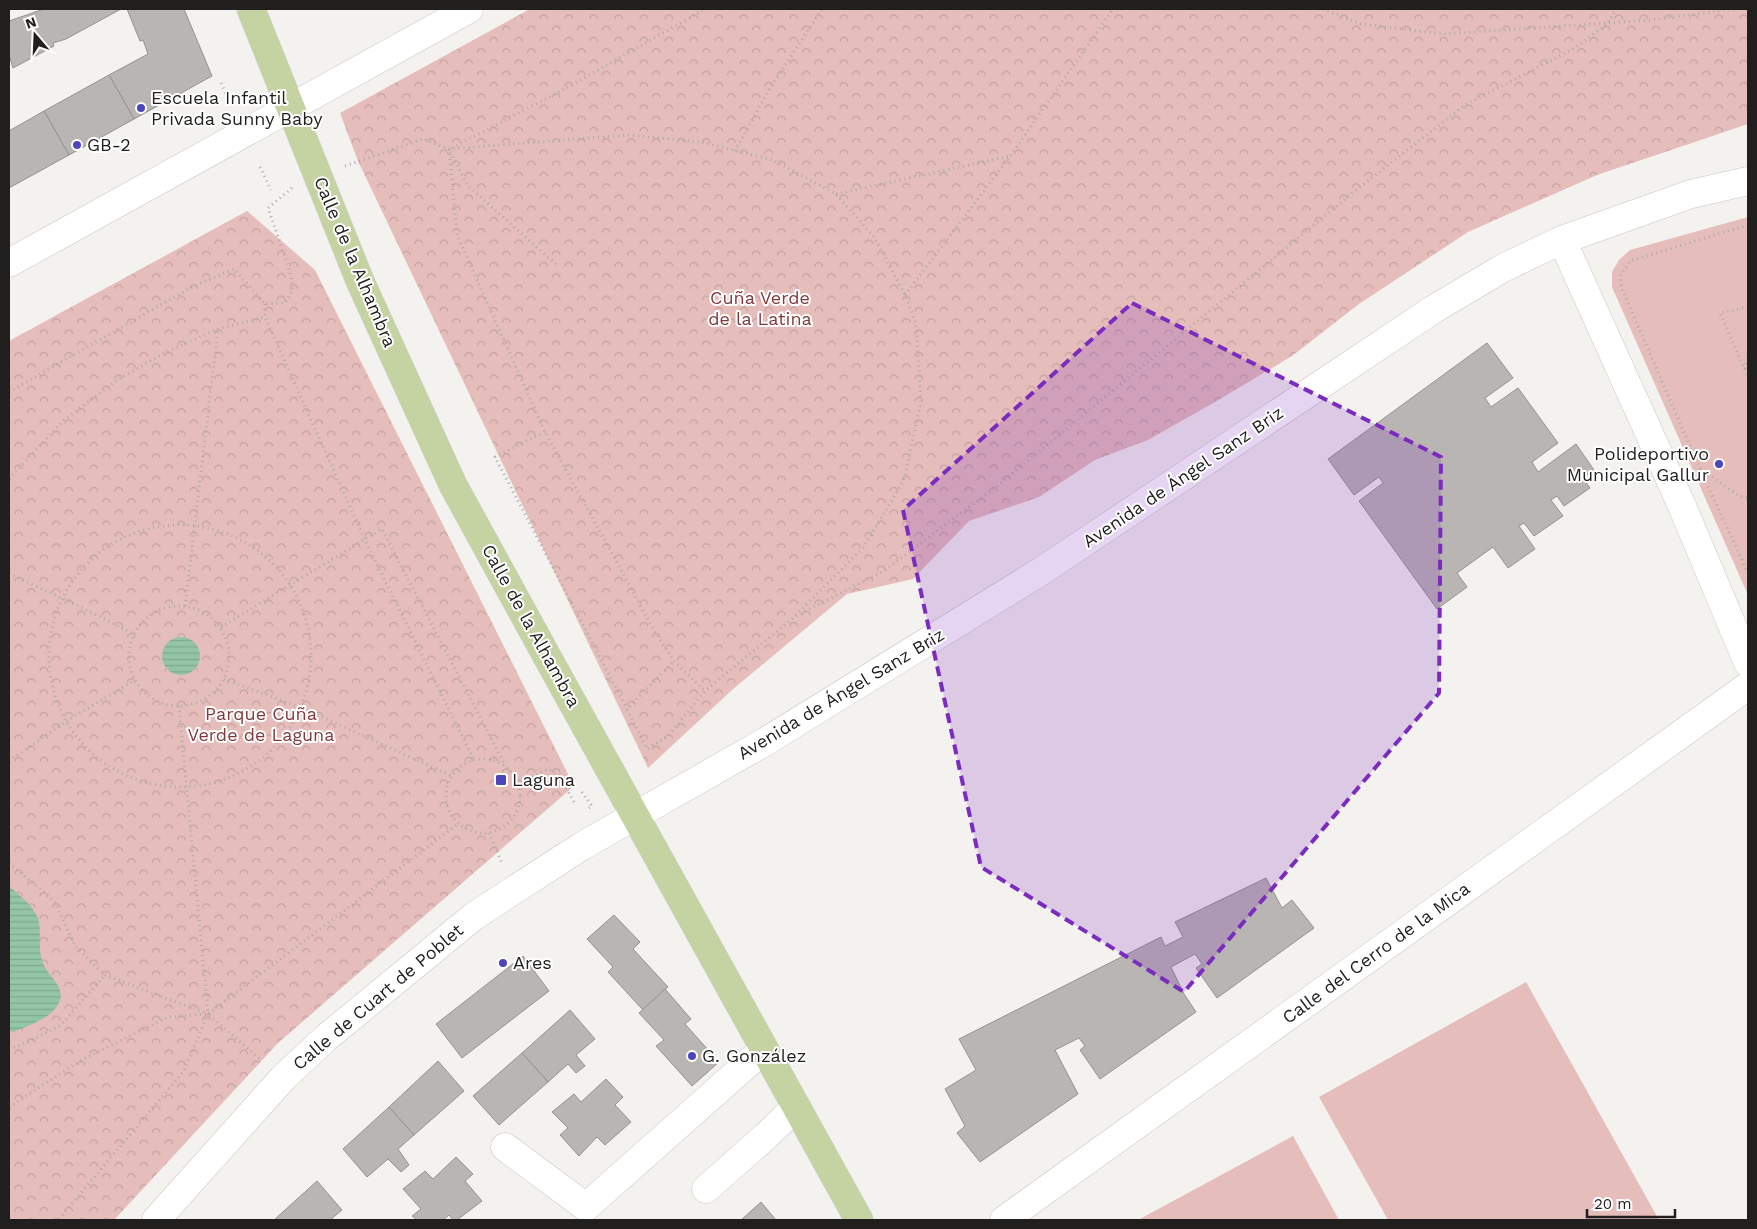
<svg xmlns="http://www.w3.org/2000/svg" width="1757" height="1229" viewBox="0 0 1757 1229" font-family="'Work Sans',sans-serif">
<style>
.park{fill:url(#park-crowns)}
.pitch{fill:#e5bdbb}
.water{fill:url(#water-rules)}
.building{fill:#b9b5b2;stroke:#96928f}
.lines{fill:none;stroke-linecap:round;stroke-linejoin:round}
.minor-casing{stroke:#c8c6c2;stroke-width:29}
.major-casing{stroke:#cececd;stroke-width:29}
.path{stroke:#aeaca9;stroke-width:3;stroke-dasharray:1 4;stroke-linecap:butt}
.minor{stroke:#fff;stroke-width:28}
.major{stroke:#c4d3a1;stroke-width:28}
.marked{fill:#7b2cbf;fill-opacity:0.2;stroke:#7b2cbf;stroke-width:4;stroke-dasharray:10 6;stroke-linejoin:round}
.poi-dot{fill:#4d45bc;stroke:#fff;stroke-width:2}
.labels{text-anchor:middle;stroke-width:4;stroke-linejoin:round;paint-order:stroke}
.poi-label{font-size:18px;fill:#201f1d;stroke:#fff;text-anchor:start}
.street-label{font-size:18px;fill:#201f1d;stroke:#fff}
.park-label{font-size:18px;fill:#813a3b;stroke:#fff}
</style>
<defs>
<pattern id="park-crowns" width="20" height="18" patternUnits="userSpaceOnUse" patternTransform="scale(1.25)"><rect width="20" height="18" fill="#e5bdbb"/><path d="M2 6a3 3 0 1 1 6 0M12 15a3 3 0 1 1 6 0" fill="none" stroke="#c4a2a0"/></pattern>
<pattern id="water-rules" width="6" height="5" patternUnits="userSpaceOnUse" patternTransform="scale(1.25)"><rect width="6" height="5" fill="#94c5a5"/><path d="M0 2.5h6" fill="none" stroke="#7fa98e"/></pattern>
</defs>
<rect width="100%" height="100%" fill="#f4f2ee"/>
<g class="park">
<path d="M530,9H1748V124L1597,175L1468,232L1359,304L1292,356L1215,402L1148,440L1095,460L1039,497L969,521L913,579L847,594L732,690L648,768L358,161L340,113Z"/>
<path d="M247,211L315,270L574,786L278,1043L114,1220H9V341Z"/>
</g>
<g class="pitch">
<path d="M1748,217V595L1612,287V272L1619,260L1630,250Z"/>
<path d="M1526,982L1659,1220H1388L1319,1097Z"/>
<path d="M1293,1136L1339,1220H1138Z"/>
</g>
<g class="water">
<circle cx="181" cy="656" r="19"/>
<path d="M9,886C18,894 30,903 36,914C44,929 36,947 43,963C47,975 65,986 60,1000C55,1017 28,1026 13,1032L9,1030Z"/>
</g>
<g class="building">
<path d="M44,9H121L66,39L53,43L54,46L13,68L9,55V21Z"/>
<path d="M127,9H184L212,76L134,119L109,75L148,54L143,40L140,41Z"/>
<path d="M109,75L134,119L69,155L44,111Z"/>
<path d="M44,111L69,155L9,188V131Z"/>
<path d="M1487,343L1513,378L1485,398L1491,407L1518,388L1558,443L1532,462L1538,472L1576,444L1594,470L1583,478L1590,488L1564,506L1557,496L1551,500L1563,516L1534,536L1524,523L1519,526L1535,549L1508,568L1493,547L1457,573L1467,587L1437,609L1359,501L1383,483L1379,477L1354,495L1328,459Z"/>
<path d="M1266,878L1282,908L1292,900L1314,928L1217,998L1196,968L1202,964L1195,954L1171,967L1184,994L1196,1012L1100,1079L1080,1050L1085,1046L1079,1038L1055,1050L1078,1094L980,1162L957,1133L965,1126L945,1089L976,1070L959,1039L1161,937L1165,946L1183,937L1175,922Z"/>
<path d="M614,915L640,942L633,949L668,987L643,1010L608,972L613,967L587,939Z"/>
<path d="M523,956L549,991L462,1058L436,1024Z"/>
<path d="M665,989L691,1019L685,1024L719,1062L692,1086L656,1046L664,1040L639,1013Z"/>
<path d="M570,1010L595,1039L576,1055L585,1066L576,1073L568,1064L548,1082L522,1053Z"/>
<path d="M522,1053L548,1082L499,1125L473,1096Z"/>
<path d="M438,1061L464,1091L414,1135L389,1107Z"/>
<path d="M606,1079L623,1097L615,1105L631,1122L605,1145L597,1137L579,1156L560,1135L568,1128L552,1112L574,1094L581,1102Z"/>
<path d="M389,1107L414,1135L398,1149L409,1165L401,1172L388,1159L367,1177L343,1149Z"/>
<path d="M456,1157L473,1174L465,1181L482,1201L457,1220H453L449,1215L443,1220H417L412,1216L421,1209L403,1189L425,1171L433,1179Z"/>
<path d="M317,1181L342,1210L330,1220H274Z"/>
<path d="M761,1202L776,1220H741Z"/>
</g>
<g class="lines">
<defs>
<g id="minor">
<path d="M1562,240L1682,506L1748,663"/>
<path d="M9,263L469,9"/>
<path d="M505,1147L586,1207L764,1049"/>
<path d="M706,1189L766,1136L796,1107"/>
<path d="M156,1220L283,1078L327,1037L473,917L514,890L582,846L763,743L1040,572L1434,309L1503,268L1562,240L1691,194L1748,181"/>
<path d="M1004,1220L1748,686"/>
</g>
<path id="major" d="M251,9L360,281L453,485L550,662L859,1220"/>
</defs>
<use href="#minor" class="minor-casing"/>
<use href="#major" class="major-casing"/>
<g class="path">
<path d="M1323,9L1361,24L1443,34L1608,23L1616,9"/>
<path d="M221,83L230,103"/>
<path d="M452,148L572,85L705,9"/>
<path d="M449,149L457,235L545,432L655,632L674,661L705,691"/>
<path d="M735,151L769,90L822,9"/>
<path d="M450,152L468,186L558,266"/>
<path d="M345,166L423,139L449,149L628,135L701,142L773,160L836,194L874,237L905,295L916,324L921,402L904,480L863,548L792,619L705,691L668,736L647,749L627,709L674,661"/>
<path d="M260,167L271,190"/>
<path d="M836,194L1010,156"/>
<path d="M1748,225L1630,261L1620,276L1622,289L1699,467L1748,573"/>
<path d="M905,295L1011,155L1113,9"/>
<path d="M265,304V317L364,538L474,760"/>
<path d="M1748,307L1720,313L1748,377"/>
<path d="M1748,353L1745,369L1748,365"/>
<path d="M9,392L192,287L234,269L265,304L285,303L293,290L290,271L268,208L293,187"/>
<path d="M545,432L495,457L627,709"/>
<path d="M1700,468L1739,496L1748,498"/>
<path d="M9,479L63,421L116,381L164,353L218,329L265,317"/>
<circle cx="180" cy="656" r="131"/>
<path d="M9,574L62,598L134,634"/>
<path d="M185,606L218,329"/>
<circle cx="179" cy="656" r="50"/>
<path d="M796,616L884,571L1002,482L1360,187L1465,105L1575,48L1608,23L1649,20L1735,9"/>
<path d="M221,627L382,529L505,765"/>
<path d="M224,679L302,708L452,776"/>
<path d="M179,706L208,1014L458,824"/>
<circle cx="483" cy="796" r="37"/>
<path d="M9,761L65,722L135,680"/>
<path d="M519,784L548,769L559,775L574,802"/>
<path d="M582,792L592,806L589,808"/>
<path d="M489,833L503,865"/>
<path d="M9,863L54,901L75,946L105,975L208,1014L184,1071L58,1220"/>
<path d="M9,1049L29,1042L61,1025L105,975"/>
<path d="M9,1107L78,1062L168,1017L208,1014L261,1060"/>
</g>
<use href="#minor" class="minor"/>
<use href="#major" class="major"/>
</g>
<path class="marked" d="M1132,303L1441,457L1439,693L1184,992L981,867L903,510Z"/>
<g class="poi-dot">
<circle cx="141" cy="108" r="5"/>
<circle cx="77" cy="145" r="5"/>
<circle cx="1719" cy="464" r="5"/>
<rect x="495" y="774" width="12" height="12" rx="2.5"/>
<circle cx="503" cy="963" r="5"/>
<circle cx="692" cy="1056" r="5"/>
</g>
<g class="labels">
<g class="poi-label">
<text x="151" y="104">Escuela Infantil<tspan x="151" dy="21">Privada Sunny Baby</tspan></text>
<text x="87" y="151">GB-2</text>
<text x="1709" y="460" text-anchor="end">Polideportivo<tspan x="1709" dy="21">Municipal Gallur</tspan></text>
<text x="512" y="786">Laguna</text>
<text x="513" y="969">Ares</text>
<text x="702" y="1062">G. González</text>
</g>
<g class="street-label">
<text transform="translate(355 262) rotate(67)" y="6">Calle de la Alhambra</text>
<text transform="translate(1183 477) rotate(-34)" y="6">Avenida de Ángel Sanz Briz</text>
<text transform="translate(531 626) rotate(61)" y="6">Calle de la Alhambra</text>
<text transform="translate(841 694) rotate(-31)" y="6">Avenida de Ángel Sanz Briz</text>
<text transform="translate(1376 953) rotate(-36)" y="6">Calle del Cerro de la Mica</text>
<text transform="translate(378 997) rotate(-40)" y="6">Calle de Cuart de Poblet</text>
</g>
<g class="park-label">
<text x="760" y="304">Cuña Verde<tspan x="760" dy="21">de la Latina</tspan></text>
<text x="261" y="720">Parque Cuña<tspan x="261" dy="21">Verde de Laguna</tspan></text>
</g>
</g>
<rect width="1757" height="1229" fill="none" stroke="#201f1d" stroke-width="20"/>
<g transform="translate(35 35) rotate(341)" stroke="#ffffff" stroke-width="4" paint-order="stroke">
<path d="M0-4L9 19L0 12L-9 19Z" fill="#201f1d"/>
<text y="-8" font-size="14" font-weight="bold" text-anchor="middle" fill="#201f1d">N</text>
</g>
<path d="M1587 1209v8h88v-8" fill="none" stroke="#201f1d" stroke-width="2.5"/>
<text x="1594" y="1209" font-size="15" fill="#201f1d" stroke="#ffffff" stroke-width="4" paint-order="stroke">20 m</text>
</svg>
